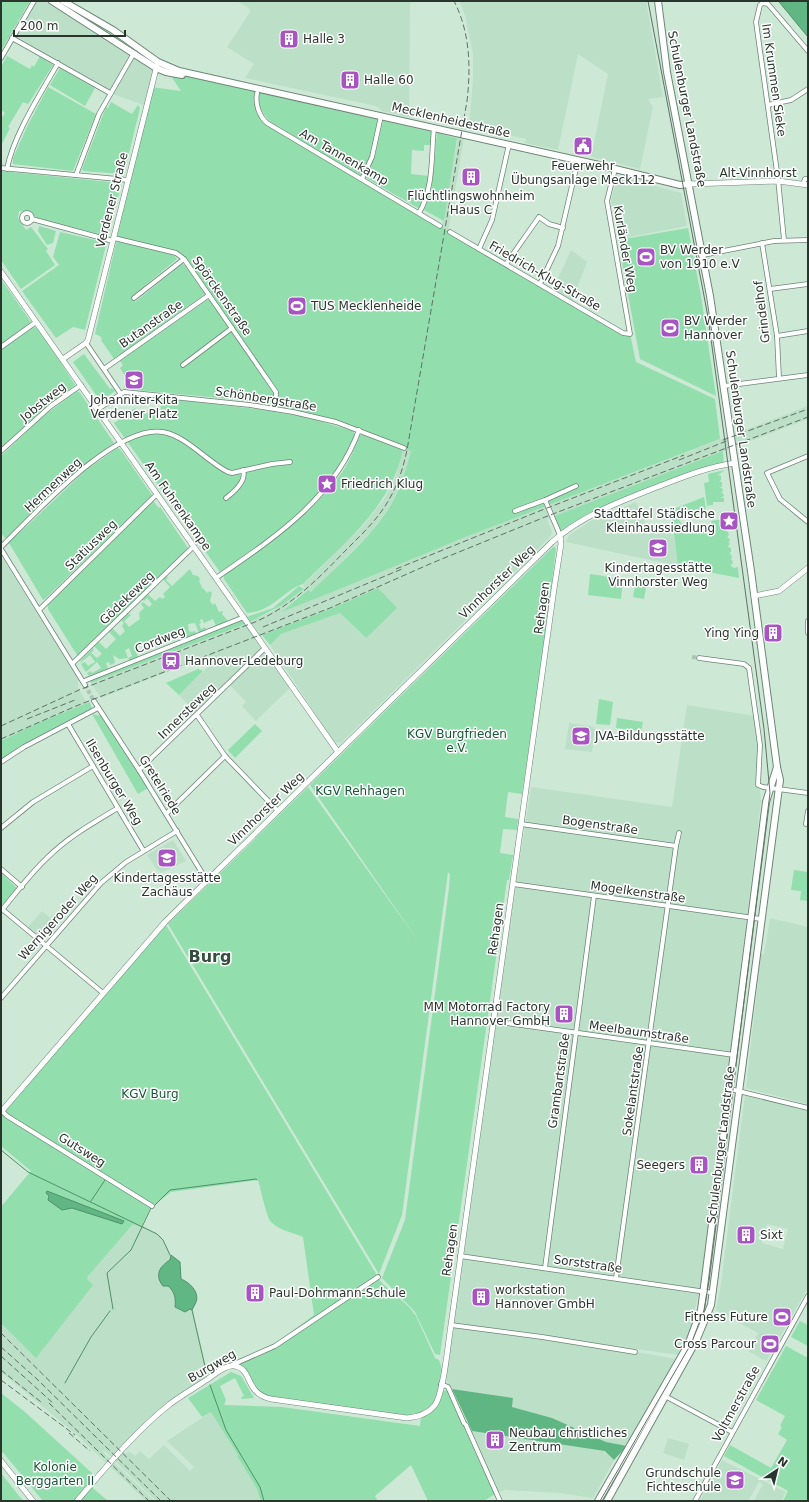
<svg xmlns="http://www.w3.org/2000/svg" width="809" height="1502" viewBox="0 0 809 1502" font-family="'DejaVu Sans',sans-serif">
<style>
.built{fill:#bcdfc7;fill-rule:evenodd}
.green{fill:#92dead}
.forest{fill:#60b682}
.water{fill:#61b783;stroke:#509069}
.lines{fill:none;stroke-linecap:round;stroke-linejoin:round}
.stream{stroke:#509069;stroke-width:1}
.minor-tunnel{stroke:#acc5b4;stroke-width:4;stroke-dasharray:4 2;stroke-linecap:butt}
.minor-casing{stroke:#6c8675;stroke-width:5.5}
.tertiary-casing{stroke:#6c8675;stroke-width:6}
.secondary-casing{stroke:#6c8675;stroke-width:8}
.minor{stroke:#fff;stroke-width:4}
.tertiary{stroke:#fff;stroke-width:5}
.secondary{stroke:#fff;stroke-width:6}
.tram{stroke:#607165;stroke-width:1}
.rail{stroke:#607165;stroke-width:1;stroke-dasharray:6 3;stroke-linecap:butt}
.labels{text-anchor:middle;stroke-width:3;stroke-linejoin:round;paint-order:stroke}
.poi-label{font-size:12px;fill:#2a352d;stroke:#fff;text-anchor:start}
.street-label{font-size:12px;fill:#2a352d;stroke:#fff}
.park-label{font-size:12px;fill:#175735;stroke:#fff}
.district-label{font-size:16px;font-weight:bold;fill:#364e3f;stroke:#fff}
</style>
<rect width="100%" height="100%" fill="#cde9d6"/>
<g class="built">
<path d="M34,1H52L156,68L146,106L110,93L12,38Z"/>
<path d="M236,1H410L409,117L382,111L376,106L245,78L254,64L227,47L250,12L249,8Z"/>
<path d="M459,1H646L663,97L648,99L653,107L640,169L591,157L608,74L578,54L558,150L525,143L526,139L469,127L473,78V54L465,15Z"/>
<path d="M458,136L464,138L411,451L401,484L392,503L370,533L311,592L307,590L282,610L335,591L463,538L808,406V419L547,519L552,532L551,536L341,743L334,742L270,645L281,634L340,613L365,638L378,588L335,607L257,637L292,686L256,721L242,706L246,702L229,684L253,660L195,712L179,695L213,662L208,656L101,698L91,683L269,613L298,594L305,588L303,585L363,526L384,499L394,481L404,448Z"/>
<path d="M618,176L681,193L687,226L619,239L611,200Z"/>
<path d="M571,250L587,262L572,301L553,289Z"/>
<path d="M636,502L645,523L673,530L678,566L566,542L569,535L591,521Z"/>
<path d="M1,551L78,676V688L87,703L90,702L38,723L1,741Z"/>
<path d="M687,705L755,716L759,745L755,783L760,790L761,801L703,1273L690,1332L679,1355L454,1323L506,946L531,787L672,807Z"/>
<path d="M569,723L595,727L592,752L565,749Z"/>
<path d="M173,840L186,861L161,873L159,870L158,871L147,855Z"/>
<path d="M42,911L50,918L54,914L61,918L43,940L28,927Z"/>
<path d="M770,918L808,927V1104L746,1088L761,954H764Z"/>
<path d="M745,1095L808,1110V1288L766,1361L748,1351L758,1333L716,1310L721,1284ZM767,1224L788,1229L783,1249L762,1243Z"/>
<path d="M31,1171L150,1208L142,1225L161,1236L171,1255L170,1260L164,1263L158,1274L161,1283L163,1286H168L172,1289L175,1298V1306L177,1309L187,1312L190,1309L193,1310L208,1376L168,1402L146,1421L120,1448L126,1454L129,1451L135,1456L140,1451L149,1459L164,1445L190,1471L194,1467L167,1441L211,1412L238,1455L237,1456L257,1489L261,1501H156L104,1450L103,1452L154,1501H146L77,1435L1,1372V1207Z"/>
<path d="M454,1326L637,1352L676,1359L627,1446L606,1442L552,1418L512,1407L513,1398L452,1389L446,1380V1374Z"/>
<path d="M472,1431L606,1451L614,1460L593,1498L560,1493L505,1490L497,1493L474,1444Z"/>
<path d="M668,1438L689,1444L684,1460L663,1453Z"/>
<path d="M722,1460L786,1492L781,1501H754L763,1484L759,1482L748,1501H700Z"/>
</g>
<g class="green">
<path d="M1,1H30L1,51Z"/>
<path d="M7,56L30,69L32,65L34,67L40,56L53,65L29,103L28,104L23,102L8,127L10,128L1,146V119L5,113L1,110V67Z"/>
<path d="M60,68L95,88L85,106L50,85Z"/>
<path d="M171,73L207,77L258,88L256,97L260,117L440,226L623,333L630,334L636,362L715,399L720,439L463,538L335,591L281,612L308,590L311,592C339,564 372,537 392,503C401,487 406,469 411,451L336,422L275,409L277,394L179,255L114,238L151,87L181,91L171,76Z"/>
<path d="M48,87L96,114L73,171L13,164V158L27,127Z"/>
<path d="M259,93L379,120L368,163L362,174L359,175L272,123C262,114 258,107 259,93Z"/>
<path d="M111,102L132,114L138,105L140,108L124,174L83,171L82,169L106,107L108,108Z"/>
<path d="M383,121L432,132L431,145H424V151L412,150L411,174L429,176L426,197L420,209L366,178L375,156Z"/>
<path d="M437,133L457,138L444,221L424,210L431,192L435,157L441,158L435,157Z"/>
<path d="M1,171L120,183L121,186L108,236L38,219L31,212L19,211L18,218L26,230L31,227L48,249L46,251L55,265L21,289L1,260Z"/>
<path d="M39,226L56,231L53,243L47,245L38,231Z"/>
<path d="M688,228L701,296L716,396L640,359L618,240Z"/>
<path d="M60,232L104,242L106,245L85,330L73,327L56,338L22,291L59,265L53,257Z"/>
<path d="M120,241L174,255L177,259L131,297L135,302L182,264L185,265L205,294L114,359L101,340L102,339L100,336L95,334L116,243Z"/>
<path d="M1,279L31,322L1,345Z"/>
<path d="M207,300H210L275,392L272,403L126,389L124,386L135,378L131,372L125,376L120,368L123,365L120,361Z"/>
<path d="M33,327L39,328L75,385L41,411L1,448V350Z"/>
<path d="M84,354L110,389L112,388L115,391L101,402L73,362Z"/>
<path d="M77,391L80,393L114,443L69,479L8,538H5L1,533V456L42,417Z"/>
<path d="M162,398L257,409L306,417L353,431L355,435C331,496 273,537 220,572L114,423L135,408L138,413L160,414Z"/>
<path d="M360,435H364L403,450C390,509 343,544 303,584C282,591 274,611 247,613L224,579V576C267,545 312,515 343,471C350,460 355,447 360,435Z"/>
<path d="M117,448L120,449L152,495L45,599L43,600L9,543L85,471Z"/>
<path d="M723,451L724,464L608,506L560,535L552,517Z"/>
<path d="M725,470L718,475L721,476V480L719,482H722V486L720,488H722L723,491L721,493H723L724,496L721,498H724V502H713V505L707,506L704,483L709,482L708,474Z"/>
<path d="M704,497L706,510L703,511L702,508L700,511L695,509V511L692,512L689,510L688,517L679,520L682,524L680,525V527H690L693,534L698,531V533L703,530L705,532L707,529V525H712L711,521L724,519L722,525L728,527L726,531L728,532L729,535L727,538H729L730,541L728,543H730L728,547L731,548V552L729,554H731L732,558L730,559L732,560L733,564H731V566L734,568L738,567L739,578L678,566L671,510Z"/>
<path d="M153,501L159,508L160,507L188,548L80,655H77L48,609V605Z"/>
<path d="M554,546L556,549L542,662L522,794L508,792L505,817L518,819L517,830L503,829L500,853L513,855L509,880H507L440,1355L435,1354L415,1312L382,1278L405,1220L449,888L450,875L448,872L402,1215L379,1274L168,924L308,787L421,945L310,785Z"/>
<path d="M190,569L193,575L198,576L200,579L199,581L202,587L201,589L203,588L207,593L210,591L212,593L210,601L213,605L215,603L219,612L223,611L222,614L228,621L216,626L213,619L204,623L202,619L200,620L201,623L199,624L201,629L205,627L206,630L199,633L195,623L188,624L189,631L192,632L195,631L196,634L182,640L180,635L176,637L175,633L163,638L164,642L159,643L157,639L147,644L146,642L134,647L138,657L130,661L128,658L132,656L129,648L125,650L128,658L119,659L113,655L115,663L110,665L109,662L106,663L108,669L89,676L87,673L90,671L92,673L101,668L97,662L86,672L81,664L85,662L88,666L95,662L90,655L80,663L81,660L93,648L94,650L91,653L97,658L102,654L94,646L99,642L106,649L116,639L109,632L112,628L120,636L125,631L122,626L124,623L121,620L128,613L131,615L124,621L129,627L140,619L139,613L144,608L141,604L143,602L149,607L152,604L147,598L144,601L142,599L148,594L155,601L160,597L162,599L165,597L163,594L170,587L163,579L166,576L168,577L166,580L172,586Z"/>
<path d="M590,574L623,579L621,599L588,595Z"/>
<path d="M636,580L647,582L644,599L633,597Z"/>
<path d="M299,586L304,589L282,605L247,623L91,683L90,679L244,618L273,608Z"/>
<path d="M378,588L397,608L366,638L340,613L281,634L270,645L262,635L335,607Z"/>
<path d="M198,669L203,671L179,695L166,683Z"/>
<path d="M599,699L613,702L610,725L596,724Z"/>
<path d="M90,702L92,709L1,761V741L38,723Z"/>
<path d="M92,714L102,716L148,788L138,794Z"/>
<path d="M617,718L643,722L641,731L616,728Z"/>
<path d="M255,724L262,731L235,758L228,750Z"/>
<path d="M794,870L808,872V901L800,900L801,891L791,890Z"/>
<path d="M1,873L17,888L3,905L1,904Z"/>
<path d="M166,925L381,1282L409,1307L416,1316L435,1358L439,1360L443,1372L441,1384L432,1408L416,1417L262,1397L245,1372L232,1366L274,1346L273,1345L314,1315L303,1237C293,1233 279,1230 271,1222C266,1216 261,1189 258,1180L171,1192L150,1208L141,1227L133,1224L88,1276L87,1279L93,1285L36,1358L1,1323V1207L31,1171L1,1146V1112L74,1027Z"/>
<path d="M800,1321L808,1325V1346L791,1337Z"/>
<path d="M786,1346L808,1358V1501H783L788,1491L724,1456L730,1445L771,1468L787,1440L778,1434L782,1427L780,1426L785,1416L756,1400Z"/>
<path d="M231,1372L241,1376L254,1398L242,1399L241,1397L244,1396L235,1378L220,1386L226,1400L224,1405L282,1407L420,1426L421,1418C433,1411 439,1404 443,1391L448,1390L480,1463L497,1493L484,1501H428L411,1465L375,1496L378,1501H261L257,1489L237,1456L238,1455L211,1412L202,1417L188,1398Z"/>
<path d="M1,1393L25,1412L93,1474L87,1483L108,1501H43L1,1450Z"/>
<path d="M1,1473L23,1501H1Z"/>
</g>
<path class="forest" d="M452,1389L513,1398L512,1407L552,1418L606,1442L627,1446L614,1460L605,1451L472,1431Z"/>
<g class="water">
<path d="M778,1H808V37L780,3Z"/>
<path d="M47,1191L124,1221L122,1224L72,1208L62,1210L48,1200L49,1196L46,1193Z"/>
<path d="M171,1255L180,1262L181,1279C189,1282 200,1292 196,1302C195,1305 193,1307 192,1310L190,1309L185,1312L175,1307C176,1300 175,1291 168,1286H163C154,1275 160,1266 170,1260Z"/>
</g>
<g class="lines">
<g class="stream">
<path d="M1,1150L28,1172L157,1234L163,1240L170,1255"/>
<path d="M91,1201L105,1180"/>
<path d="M155,1205L170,1190L256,1179L257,1180"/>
<path d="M113,1309L107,1273L131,1250L151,1208"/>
<path d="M192,1310L207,1375"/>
<path d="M65,1383L91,1337L110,1311"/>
<path d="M210,1385L226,1430L260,1487L264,1501"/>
</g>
<g class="minor-tunnel">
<path d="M692,657L699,658"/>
<path d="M85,685L94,701"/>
</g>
<defs>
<g id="minor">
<path d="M12,38L110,93"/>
<path d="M1,58L34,1"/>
<path d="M257,93C255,104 259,116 267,123L440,226"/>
<path d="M768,105L791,100L808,89"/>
<path d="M1,168L128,180"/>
<path d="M7,169C13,136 41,93 58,63"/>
<path d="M76,175L99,114L134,53"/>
<path d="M362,179L372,157L381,116"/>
<path d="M803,184L805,179H808"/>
<path d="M419,213C434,188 431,156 434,128"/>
<circle cx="27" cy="218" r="5"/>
<path d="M32,219L113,241"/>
<path d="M450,232L623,333L630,334L607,201L615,169"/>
<path d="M114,238L176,253L184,259L276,392L275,409"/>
<path d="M784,240L778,179L756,22L760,5L763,3L768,4L808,51"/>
<path d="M762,243L777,336L779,378"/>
<path d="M479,249L492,220L509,144"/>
<path d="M703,255L774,241L808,240"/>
<path d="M506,264L539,217L549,224L563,228"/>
<path d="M540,284L558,246L578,160"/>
<path d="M770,289L808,284"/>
<path d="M134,298L184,259"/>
<path d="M777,336L808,331"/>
<path d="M86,343L120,393"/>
<path d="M1,347L36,322"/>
<path d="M183,365L232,328"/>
<path d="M104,369L209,295"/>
<path d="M724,386L808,375"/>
<path d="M98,409L124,392L250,405L293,412L336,422L404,448"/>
<path d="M1,451L51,406L81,385"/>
<path d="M808,456L767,473L780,499L808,522"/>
<path d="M226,498C234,492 247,481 243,470"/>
<path d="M545,500L560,535"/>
<path d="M515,511L545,500L576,486"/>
<path d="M1,547C34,515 115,424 163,432C188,437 206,461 228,472L232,473L272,464L290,462"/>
<path d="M1,549L85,685"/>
<path d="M216,578C274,538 334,499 359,430"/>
<path d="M39,610L157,494"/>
<path d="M808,621V633"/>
<path d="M699,658L744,664L749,668L760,745L758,785L763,787L808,793"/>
<path d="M73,663L193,547"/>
<path d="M84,681L244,617"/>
<path d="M94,701L139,770L207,881"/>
<path d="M197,715L225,756L278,811"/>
<path d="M68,724L143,850"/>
<path d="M1,762L24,747L98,708"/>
<path d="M139,770L265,648"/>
<path d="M168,812L225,756"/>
<path d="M521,824L676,846L616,1278"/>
<path d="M806,824L808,811"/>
<path d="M1,828L33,802L93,766"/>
<path d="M676,846L679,833"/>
<path d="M1,869L22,887"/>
<path d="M513,884L761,919"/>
<path d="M2,909L103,993"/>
<path d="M1,911C16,893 30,874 47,858C68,837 93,823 118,808"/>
<path d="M1,998L101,883L126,862L177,831"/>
<path d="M493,1021L734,1055"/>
<path d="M730,1089L808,1108"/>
<path d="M1,1110L7,1116L152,1206"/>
<path d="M460,1256L713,1293"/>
<path d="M545,1268L594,896"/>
<path d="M451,1325L542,1337L635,1352"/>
<path d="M232,1365L275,1346L378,1277"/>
<path d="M441,1384L448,1387L464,1423"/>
<path d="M665,1396L732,1432"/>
<path d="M466,1425L500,1501"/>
<path d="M695,1501L808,1296"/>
</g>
<g id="tertiary">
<path d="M690,184L778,181L808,185"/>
<path d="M1,272L338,752"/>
<path d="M63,359L86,343L88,340L157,65"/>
<path d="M754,596L779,591L808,568"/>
<path d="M1,1112L165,922L552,542C583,515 619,502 657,487C683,477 707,467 735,463"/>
<path d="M1,1461L33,1501"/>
<path d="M77,1501C106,1467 136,1431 170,1404C182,1395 196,1387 208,1379C215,1374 226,1364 235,1366C253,1369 244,1393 271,1399L407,1418C418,1417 428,1414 435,1405C444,1392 448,1343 451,1325L554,589L561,544L560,535"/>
</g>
<g id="secondary">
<path d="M52,1L156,68L166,72L182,75"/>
<path d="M63,1L113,30L158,62L179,71L599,165L680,185L690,184"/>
<path d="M598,1501L688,1345L701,1310L766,802L777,767"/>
<path d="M607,1501L696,1341L711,1305L780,780L777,767L751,571L710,296L667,72L658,1"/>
</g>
</defs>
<use href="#minor" class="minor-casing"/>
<use href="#tertiary" class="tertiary-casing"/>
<use href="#secondary" class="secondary-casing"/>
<use href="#minor" class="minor"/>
<use href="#tertiary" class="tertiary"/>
<use href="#secondary" class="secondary"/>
<path class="tram" d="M600,1501L691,1344L704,1310L709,1281L770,793L764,729L708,317L648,1"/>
<g class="rail">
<path d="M723,440L808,409"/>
<path d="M679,460L729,440"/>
<path d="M396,569L542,510L684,455"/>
<path d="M263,627L402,569"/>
<path d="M27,719L75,700"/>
<path d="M1,726L79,690L255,622C292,606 319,578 347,549C361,535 376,521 387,503C397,487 403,469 407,450L467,101C471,67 470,32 454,1"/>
<path d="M1,739L76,706L330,608L432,563L545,517L808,417"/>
<path d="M1,1333L171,1501"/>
<path d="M1,1347L38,1380L161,1501"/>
<path d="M1,1356L54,1404"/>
<path d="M1,1370L41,1402"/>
<path d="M1,1380L75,1435"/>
<path d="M49,1403L149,1501"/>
<path d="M69,1433L90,1451"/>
</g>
</g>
<defs>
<symbol id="building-square" viewBox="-11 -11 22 22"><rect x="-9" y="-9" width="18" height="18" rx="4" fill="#a854c3" stroke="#fff"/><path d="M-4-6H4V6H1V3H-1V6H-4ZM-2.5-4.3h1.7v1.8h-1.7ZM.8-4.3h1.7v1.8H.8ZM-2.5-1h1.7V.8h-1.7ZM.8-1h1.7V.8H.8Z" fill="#fff"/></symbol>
<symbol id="civic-square" viewBox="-11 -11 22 22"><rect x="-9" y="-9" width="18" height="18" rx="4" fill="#a854c3" stroke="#fff"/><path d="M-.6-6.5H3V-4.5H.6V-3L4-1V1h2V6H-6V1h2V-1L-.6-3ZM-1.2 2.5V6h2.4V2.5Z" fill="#fff"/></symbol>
<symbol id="stadium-square" viewBox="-11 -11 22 22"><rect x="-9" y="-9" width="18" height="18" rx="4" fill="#a854c3" stroke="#fff"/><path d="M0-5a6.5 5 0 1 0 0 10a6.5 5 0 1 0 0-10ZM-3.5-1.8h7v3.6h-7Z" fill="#fff"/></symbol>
<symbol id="school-square" viewBox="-11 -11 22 22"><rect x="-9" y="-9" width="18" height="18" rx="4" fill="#a854c3" stroke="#fff"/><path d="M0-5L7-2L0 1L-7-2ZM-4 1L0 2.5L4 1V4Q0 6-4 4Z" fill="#fff"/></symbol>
<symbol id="sight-square" viewBox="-11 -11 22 22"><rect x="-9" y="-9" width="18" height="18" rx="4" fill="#a854c3" stroke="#fff"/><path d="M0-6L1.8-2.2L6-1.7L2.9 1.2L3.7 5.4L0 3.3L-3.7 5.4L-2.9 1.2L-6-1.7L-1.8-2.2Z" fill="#fff"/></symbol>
<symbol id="station-square" viewBox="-11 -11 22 22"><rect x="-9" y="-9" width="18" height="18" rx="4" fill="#a854c3" stroke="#fff"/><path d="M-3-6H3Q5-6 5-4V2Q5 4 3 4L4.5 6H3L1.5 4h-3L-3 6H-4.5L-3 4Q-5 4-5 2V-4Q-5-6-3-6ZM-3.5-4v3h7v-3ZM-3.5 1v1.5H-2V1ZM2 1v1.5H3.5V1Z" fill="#fff"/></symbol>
<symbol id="university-square" viewBox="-11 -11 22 22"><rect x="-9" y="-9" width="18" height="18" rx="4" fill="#a854c3" stroke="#fff"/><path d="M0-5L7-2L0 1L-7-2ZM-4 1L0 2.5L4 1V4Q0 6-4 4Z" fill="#fff"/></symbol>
</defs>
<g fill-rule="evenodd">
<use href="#building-square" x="278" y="28" width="22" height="22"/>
<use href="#building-square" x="339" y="69" width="22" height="22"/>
<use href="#civic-square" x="572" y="135" width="22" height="22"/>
<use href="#building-square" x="460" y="166" width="22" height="22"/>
<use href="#stadium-square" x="635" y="246" width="22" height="22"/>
<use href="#stadium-square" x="286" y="295" width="22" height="22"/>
<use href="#stadium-square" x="659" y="317" width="22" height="22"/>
<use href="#school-square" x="123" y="369" width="22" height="22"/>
<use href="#sight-square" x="316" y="473" width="22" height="22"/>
<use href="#sight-square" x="718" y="510" width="22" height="22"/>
<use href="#school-square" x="647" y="537" width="22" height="22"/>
<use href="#building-square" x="762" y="622" width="22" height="22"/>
<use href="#station-square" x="160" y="650" width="22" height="22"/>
<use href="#university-square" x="570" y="725" width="22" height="22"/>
<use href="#school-square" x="156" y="847" width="22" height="22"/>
<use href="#building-square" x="553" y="1003" width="22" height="22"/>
<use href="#building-square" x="688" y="1154" width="22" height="22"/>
<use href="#building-square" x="735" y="1224" width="22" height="22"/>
<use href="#building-square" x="244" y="1282" width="22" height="22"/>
<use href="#building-square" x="470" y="1286" width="22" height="22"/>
<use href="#stadium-square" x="771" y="1306" width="22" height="22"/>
<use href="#stadium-square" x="759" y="1333" width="22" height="22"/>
<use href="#building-square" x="484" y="1429" width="22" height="22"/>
<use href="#school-square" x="724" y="1469" width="22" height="22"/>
</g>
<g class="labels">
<g class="poi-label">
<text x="303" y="43">Halle 3</text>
<text x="364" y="84">Halle 60</text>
<text x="583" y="170" text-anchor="middle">Feuerwehr<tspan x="583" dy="14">Übungsanlage Meck112</tspan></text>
<text x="471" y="200" text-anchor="middle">Flüchtlingswohnheim<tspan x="471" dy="14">Haus C</tspan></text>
<text x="660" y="254">BV Werder<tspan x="660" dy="14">von 1910 e.V</tspan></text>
<text x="311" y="310">TUS Mecklenheide</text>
<text x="684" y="325">BV Werder<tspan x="684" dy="14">Hannover</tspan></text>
<text x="134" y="404" text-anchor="middle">Johanniter-Kita<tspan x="134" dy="14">Verdener Platz</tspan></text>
<text x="341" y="488">Friedrich Klug</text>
<text x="715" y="518" text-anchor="end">Stadttafel Städische<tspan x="715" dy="14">Kleinhaussiedlung</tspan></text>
<text x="658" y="572" text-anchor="middle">Kindertagesstätte<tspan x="658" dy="14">Vinnhorster Weg</tspan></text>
<text x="759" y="637" text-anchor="end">Ying Ying</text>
<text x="185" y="665">Hannover-Ledeburg</text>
<text x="595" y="740">JVA-Bildungsstätte</text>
<text x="167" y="882" text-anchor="middle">Kindertagesstätte<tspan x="167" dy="14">Zachäus</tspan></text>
<text x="550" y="1011" text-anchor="end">MM Motorrad Factory<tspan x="550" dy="14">Hannover GmbH</tspan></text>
<text x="685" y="1169" text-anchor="end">Seegers</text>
<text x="760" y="1239">Sixt</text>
<text x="495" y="1294">workstation<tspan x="495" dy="14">Hannover GmbH</tspan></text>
<text x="269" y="1297">Paul-Dohrmann-Schule</text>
<text x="768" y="1321" text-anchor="end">Fitness Future</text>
<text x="756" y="1348" text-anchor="end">Cross Parcour</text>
<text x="509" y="1437">Neubau christliches<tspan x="509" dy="14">Zentrum</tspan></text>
<text x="721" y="1477" text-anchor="end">Grundschule<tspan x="721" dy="14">Fichteschule</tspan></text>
</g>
<g class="street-label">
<text transform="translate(774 80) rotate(82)" y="4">Im Krummen Sieke</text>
<text transform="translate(687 109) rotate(79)" y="4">Schulenburger Landstraße</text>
<text transform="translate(451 120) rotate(13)" y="4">Mecklenheidestraße</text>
<text transform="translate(344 157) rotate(30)" y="4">Am Tannenkamp</text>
<text x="758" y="177">Alt-Vinnhorst</text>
<text transform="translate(112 200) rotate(-76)" y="4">Verdener Straße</text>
<text transform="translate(625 249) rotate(80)" y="4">Kurländer Weg</text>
<text transform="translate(545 276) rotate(30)" y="4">Friedrich-Klug-Straße</text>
<text transform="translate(222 296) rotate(55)" y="4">Spörckenstraße</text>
<text transform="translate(762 312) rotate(-97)" y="4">Grindelhof</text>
<text transform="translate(151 324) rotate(-35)" y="4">Butanstraße</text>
<text transform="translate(266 399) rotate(9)" y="4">Schönbergstraße</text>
<text transform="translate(43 402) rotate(-39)" y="4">Jobstweg</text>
<text transform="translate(741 429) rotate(82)" y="4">Schulenburger Landstraße</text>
<text transform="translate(53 485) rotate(-43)" y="4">Hermenweg</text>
<text transform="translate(178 506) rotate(55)" y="4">Am Fuhrenkampe</text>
<text transform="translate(91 545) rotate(-44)" y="4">Statiusweg</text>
<text transform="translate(497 582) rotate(-44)" y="4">Vinnhorster Weg</text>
<text transform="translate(127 598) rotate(-44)" y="4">Gödekeweg</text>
<text transform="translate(542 608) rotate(-82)" y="4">Rehagen</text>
<text transform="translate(160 640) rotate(-22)" y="4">Cordweg</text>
<text transform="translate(187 711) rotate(-44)" y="4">Innersteweg</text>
<text transform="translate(114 782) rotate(59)" y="4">Ilsenburger Weg</text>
<text transform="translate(160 785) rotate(58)" y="4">Gretelriede</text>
<text transform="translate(266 809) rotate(-44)" y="4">Vinnhorster Weg</text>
<text transform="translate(600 825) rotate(8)" y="4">Bogenstraße</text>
<text transform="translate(638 892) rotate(8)" y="4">Mogelkenstraße</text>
<text transform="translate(58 917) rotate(-48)" y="4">Wernigeroder Weg</text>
<text transform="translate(496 929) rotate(-82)" y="4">Rehagen</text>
<text transform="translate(639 1032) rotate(8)" y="4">Meelbaumstraße</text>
<text transform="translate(559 1081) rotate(-82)" y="4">Grambartstraße</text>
<text transform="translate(633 1091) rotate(-82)" y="4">Sokelantstraße</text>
<text transform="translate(721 1145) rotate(-83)" y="4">Schulenburger Landstraße</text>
<text transform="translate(82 1150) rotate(32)" y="4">Gutsweg</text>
<text transform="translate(450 1250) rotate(-82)" y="4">Rehagen</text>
<text transform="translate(588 1264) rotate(8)" y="4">Sorststraße</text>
<text transform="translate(212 1366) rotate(-30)" y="4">Burgweg</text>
<text transform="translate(736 1404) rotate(-61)" y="4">Voltmerstraße</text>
</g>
<g class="park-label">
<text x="457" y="738">KGV Burgfrieden<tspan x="457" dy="14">e.V.</tspan></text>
<text x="360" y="795">KGV Rehhagen</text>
<text x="150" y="1098">KGV Burg</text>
<text x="55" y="1471">Kolonie<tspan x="55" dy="14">Berggarten II</tspan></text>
</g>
<g class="district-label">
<text x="210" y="962">Burg</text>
</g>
</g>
<rect width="809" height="1502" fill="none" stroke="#2a352d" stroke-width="4"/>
<g transform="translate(777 1470) rotate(35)" stroke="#ffffff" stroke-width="3" paint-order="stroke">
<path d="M0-3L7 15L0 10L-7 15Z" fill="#2a352d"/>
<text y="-6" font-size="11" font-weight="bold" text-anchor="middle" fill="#2a352d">N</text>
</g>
<path d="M14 30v6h111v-6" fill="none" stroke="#2a352d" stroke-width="2"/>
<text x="20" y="30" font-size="12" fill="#2a352d" stroke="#ffffff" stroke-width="3" paint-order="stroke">200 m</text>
</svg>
